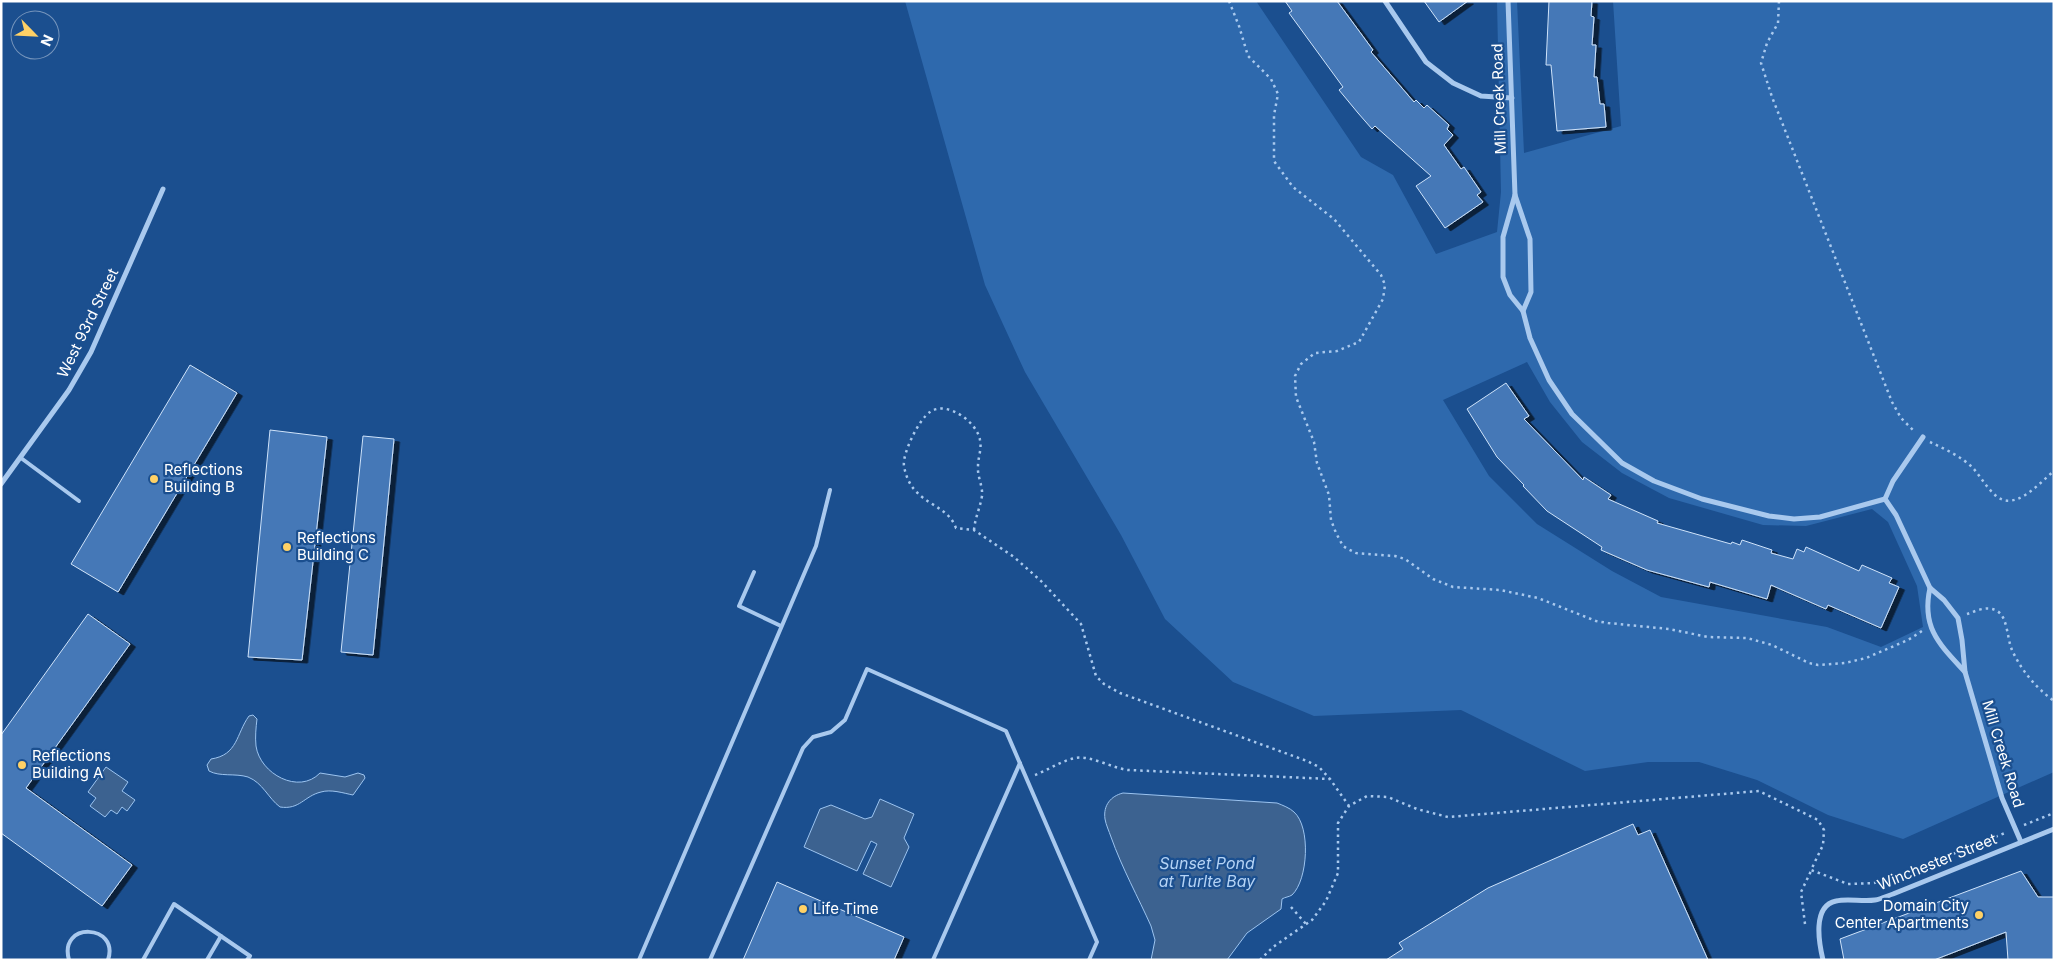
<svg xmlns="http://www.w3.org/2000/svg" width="2055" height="961" viewBox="0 0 2055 961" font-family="Inter,sans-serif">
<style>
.green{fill:#2e69ad;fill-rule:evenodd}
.water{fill:#3c6290;stroke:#9cc4f0}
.building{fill:#4478b7;stroke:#cfe3fa;filter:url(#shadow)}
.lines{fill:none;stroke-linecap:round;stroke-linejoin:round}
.path{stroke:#a9c9ee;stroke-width:2.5;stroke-dasharray:2.5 4;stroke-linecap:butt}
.lane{stroke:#a9c9ee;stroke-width:4}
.street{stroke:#a9c9ee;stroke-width:5}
.poi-dot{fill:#ffd166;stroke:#1b4f8f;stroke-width:2}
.labels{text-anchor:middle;stroke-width:4.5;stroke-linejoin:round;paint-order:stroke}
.street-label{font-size:15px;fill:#fff;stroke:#1b4f8f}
.poi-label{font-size:15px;fill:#fff;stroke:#1b4f8f;text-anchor:start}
.water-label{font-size:16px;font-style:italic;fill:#b5d3f5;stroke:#1b4f8f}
</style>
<defs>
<filter id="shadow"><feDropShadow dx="5.5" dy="3" stdDeviation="0" flood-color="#0009"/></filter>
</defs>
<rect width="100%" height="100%" fill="#1b4f8f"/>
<path class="green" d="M905,1H1256L1361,157L1393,175L1436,254L1497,232L1501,192L1497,1H1517L1524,153L1621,126L1613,1H2054V772L1903,839L1828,815L1757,780L1699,762H1648L1585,771L1461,710L1314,716L1233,682L1165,619L1121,535L1025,372L985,285ZM1527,362L1550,402L1582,442L1622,473L1669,498L1763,525L1806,526L1872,509L1888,522L1917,586L1923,627L1881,647L1827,627L1661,597L1612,571L1537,524L1489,476L1443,400Z"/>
<g class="water">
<path d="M253,715L257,719C256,727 255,737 256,746C260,774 299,795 320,773L345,777L358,773L364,775L365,778L353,795C343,793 331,789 321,792C304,796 300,810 280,807C268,798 263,783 248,777C235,773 220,777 209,771L207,765L211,759C238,755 236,734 249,716Z"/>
<path d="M106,767L128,782L122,791L135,800L127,811L122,807L117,814L111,810L105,817L90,806L96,798L88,792Z"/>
<path d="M1123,793L1277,803C1282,805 1290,808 1294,812C1311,827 1308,880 1292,895C1289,897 1285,897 1282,899L1281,909L1247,933L1227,960H1151L1155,940L1151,926C1138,897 1122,868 1111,837C1109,831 1106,825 1105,819C1103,805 1111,796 1123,793Z"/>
<path d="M880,799L914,814L904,838L909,847L891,887L863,874L877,844L871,841L857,871L804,847L820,809L831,805L865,819L872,817Z"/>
</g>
<g class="building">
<path d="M1285,1H1337L1373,50L1371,52L1414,102L1416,100L1424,108L1427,105L1449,125L1447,129L1453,135L1444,145L1461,169L1464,167L1481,192L1477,195L1483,202L1445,228L1416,186L1431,176L1375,126L1372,129L1358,113L1339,90L1343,87L1289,13L1292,11Z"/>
<path d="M1424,1H1468L1439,22Z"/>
<path d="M1549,1H1592L1591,16L1594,17L1592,45H1596L1594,77H1597L1600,104H1604L1606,127L1557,131L1551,65H1546Z"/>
<path d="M190,365L237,393L118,592L71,564Z"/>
<path d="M1506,383L1529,416L1524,419L1583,480L1584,477L1611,495L1608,499L1658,521L1657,523L1731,544L1732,542L1740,545L1742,540L1772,550L1771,553L1793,559L1797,549L1804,552L1806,547L1859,571L1862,565L1892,578L1889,583L1899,587L1881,628L1828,605L1826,609L1771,585L1767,599L1710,582L1709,587L1647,570L1601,550L1602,547L1547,511L1523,486L1524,485L1497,457L1467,409Z"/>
<path d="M270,430L327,437L302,660L248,657Z"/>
<path d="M363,436L394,439L373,655L341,652Z"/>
<path d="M88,614L130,644L26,788L132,865L102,906L1,833V735Z"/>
<path d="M1633,824L1638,835L1650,830L1708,960H1386L1403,949L1399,943L1488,888Z"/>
<path d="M2021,871L2038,897H2054V960H2008L2006,932L1934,960H1844L1840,939Z"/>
<path d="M777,882L904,937L894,960H743Z"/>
</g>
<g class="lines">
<g class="path">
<path d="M1229,1L1239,26L1248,56L1271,79L1278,94L1274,115V161L1293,187L1334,219L1381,275L1385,285L1383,299L1359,342L1337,351L1315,353L1301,364L1295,376L1296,397L1314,442L1317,463L1329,495L1331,520L1336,533L1343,546L1348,549L1356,553L1395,556L1405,559L1433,579L1453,587L1500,590L1538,598L1596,621L1608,623L1669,629L1708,637L1747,638L1772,645L1809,663L1818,665L1845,663L1866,658L1908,640L1922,631"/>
<path d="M1779,1L1778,23L1767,43L1761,63L1772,97L1892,402L1901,418L1915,432"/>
<path d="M1930,442C1945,449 1962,457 1973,468C1980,476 1985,485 1993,493C2013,515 2038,484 2054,471"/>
<path d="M974,530C975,518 980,508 982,496C983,486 977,476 978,466C978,458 982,448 980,440C977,422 947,400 930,412C919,419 902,454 904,466C911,506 946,501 956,528L974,530L1014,557L1041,581L1081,624L1096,676L1104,684L1120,693L1307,761L1319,767L1330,779"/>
<path d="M1967,614C1976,611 1987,605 1997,611C2008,617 2007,639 2012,650C2021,670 2036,688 2054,701"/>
<path d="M1035,775C1048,770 1061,761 1075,758C1090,755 1112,768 1128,770L1330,779L1349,806"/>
<path d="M2024,825L2054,813"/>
<path d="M1291,907L1306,924"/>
<path d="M1805,924L1801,892L1811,871"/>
<path d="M1260,960L1273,947L1312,920L1326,901L1338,873V823L1349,806L1367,796L1388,797L1417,809L1448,817L1759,791L1818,820L1824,830L1823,845L1811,870L1848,884L1874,883L1898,876L2005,833"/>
</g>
<g class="lane">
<path d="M21,458L79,501"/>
<path d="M754,572L739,606L781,626"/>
<path d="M69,960C58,921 120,924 108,960"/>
<path d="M143,960L174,904L250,956L247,960"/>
<path d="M207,960L221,936"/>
<path d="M639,960L816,546L830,490"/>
<path d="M710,960L803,748L813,737L831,732L845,720L867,669L1006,731L1097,942L1089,960"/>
<path d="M933,960L1020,763"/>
</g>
<g class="street">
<path d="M1385,1L1426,62L1453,83L1481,96L1512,98"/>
<path d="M1508,1L1515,195L1530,239L1531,292L1523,311"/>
<path d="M1515,195L1503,237V277L1510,295L1523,311L1530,338L1549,380L1572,414L1622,463L1654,481L1702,499L1769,516L1794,519L1820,517L1885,499L1896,515L1930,588L1944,600L1958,618L1962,640L1965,672L2002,798L2021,842"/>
<path d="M1,484L69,390L91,352L163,189"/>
<path d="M1885,499L1893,481L1923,437"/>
<path d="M1930,588C1921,628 1940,645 1965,672"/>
<path d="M1823,960C1819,943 1812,906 1836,901C1848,898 1862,902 1875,900C1881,899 1887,896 1893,894L2054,829"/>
</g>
</g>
<g class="poi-dot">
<circle cx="154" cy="479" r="5"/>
<circle cx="287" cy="547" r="5"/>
<circle cx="22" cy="765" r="5"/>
<circle cx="803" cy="909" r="5"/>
<circle cx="1979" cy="915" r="5"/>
</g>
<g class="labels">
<g class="street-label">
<text transform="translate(1499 99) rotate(-92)" y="5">Mill Creek Road</text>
<text transform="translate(88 323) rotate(-64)" y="5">West 93rd Street</text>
<text transform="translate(2003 754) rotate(73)" y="5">Mill Creek Road</text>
<text transform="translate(1937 862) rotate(-22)" y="5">Winchester Street</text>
</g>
<g class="poi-label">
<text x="164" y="475">Reflections<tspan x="164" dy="17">Building B</tspan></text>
<text x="297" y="543">Reflections<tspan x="297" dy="17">Building C</tspan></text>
<text x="32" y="761">Reflections<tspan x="32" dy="17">Building A</tspan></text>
<text x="1969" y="911" text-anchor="end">Domain City<tspan x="1969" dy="17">Center Apartments</tspan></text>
<text x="813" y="914">Life Time</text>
</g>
<g class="water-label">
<text x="1207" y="869">Sunset Pond<tspan x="1207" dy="18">at Turlte Bay</tspan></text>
</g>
</g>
<rect width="2055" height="961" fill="none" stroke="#ffffff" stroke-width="5"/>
<g transform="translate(35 35) rotate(114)"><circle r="24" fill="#1b4f8f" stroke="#7695bc"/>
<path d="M0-4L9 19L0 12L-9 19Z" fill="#ffd166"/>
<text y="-8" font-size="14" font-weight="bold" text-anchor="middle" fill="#ffffff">N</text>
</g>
</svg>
